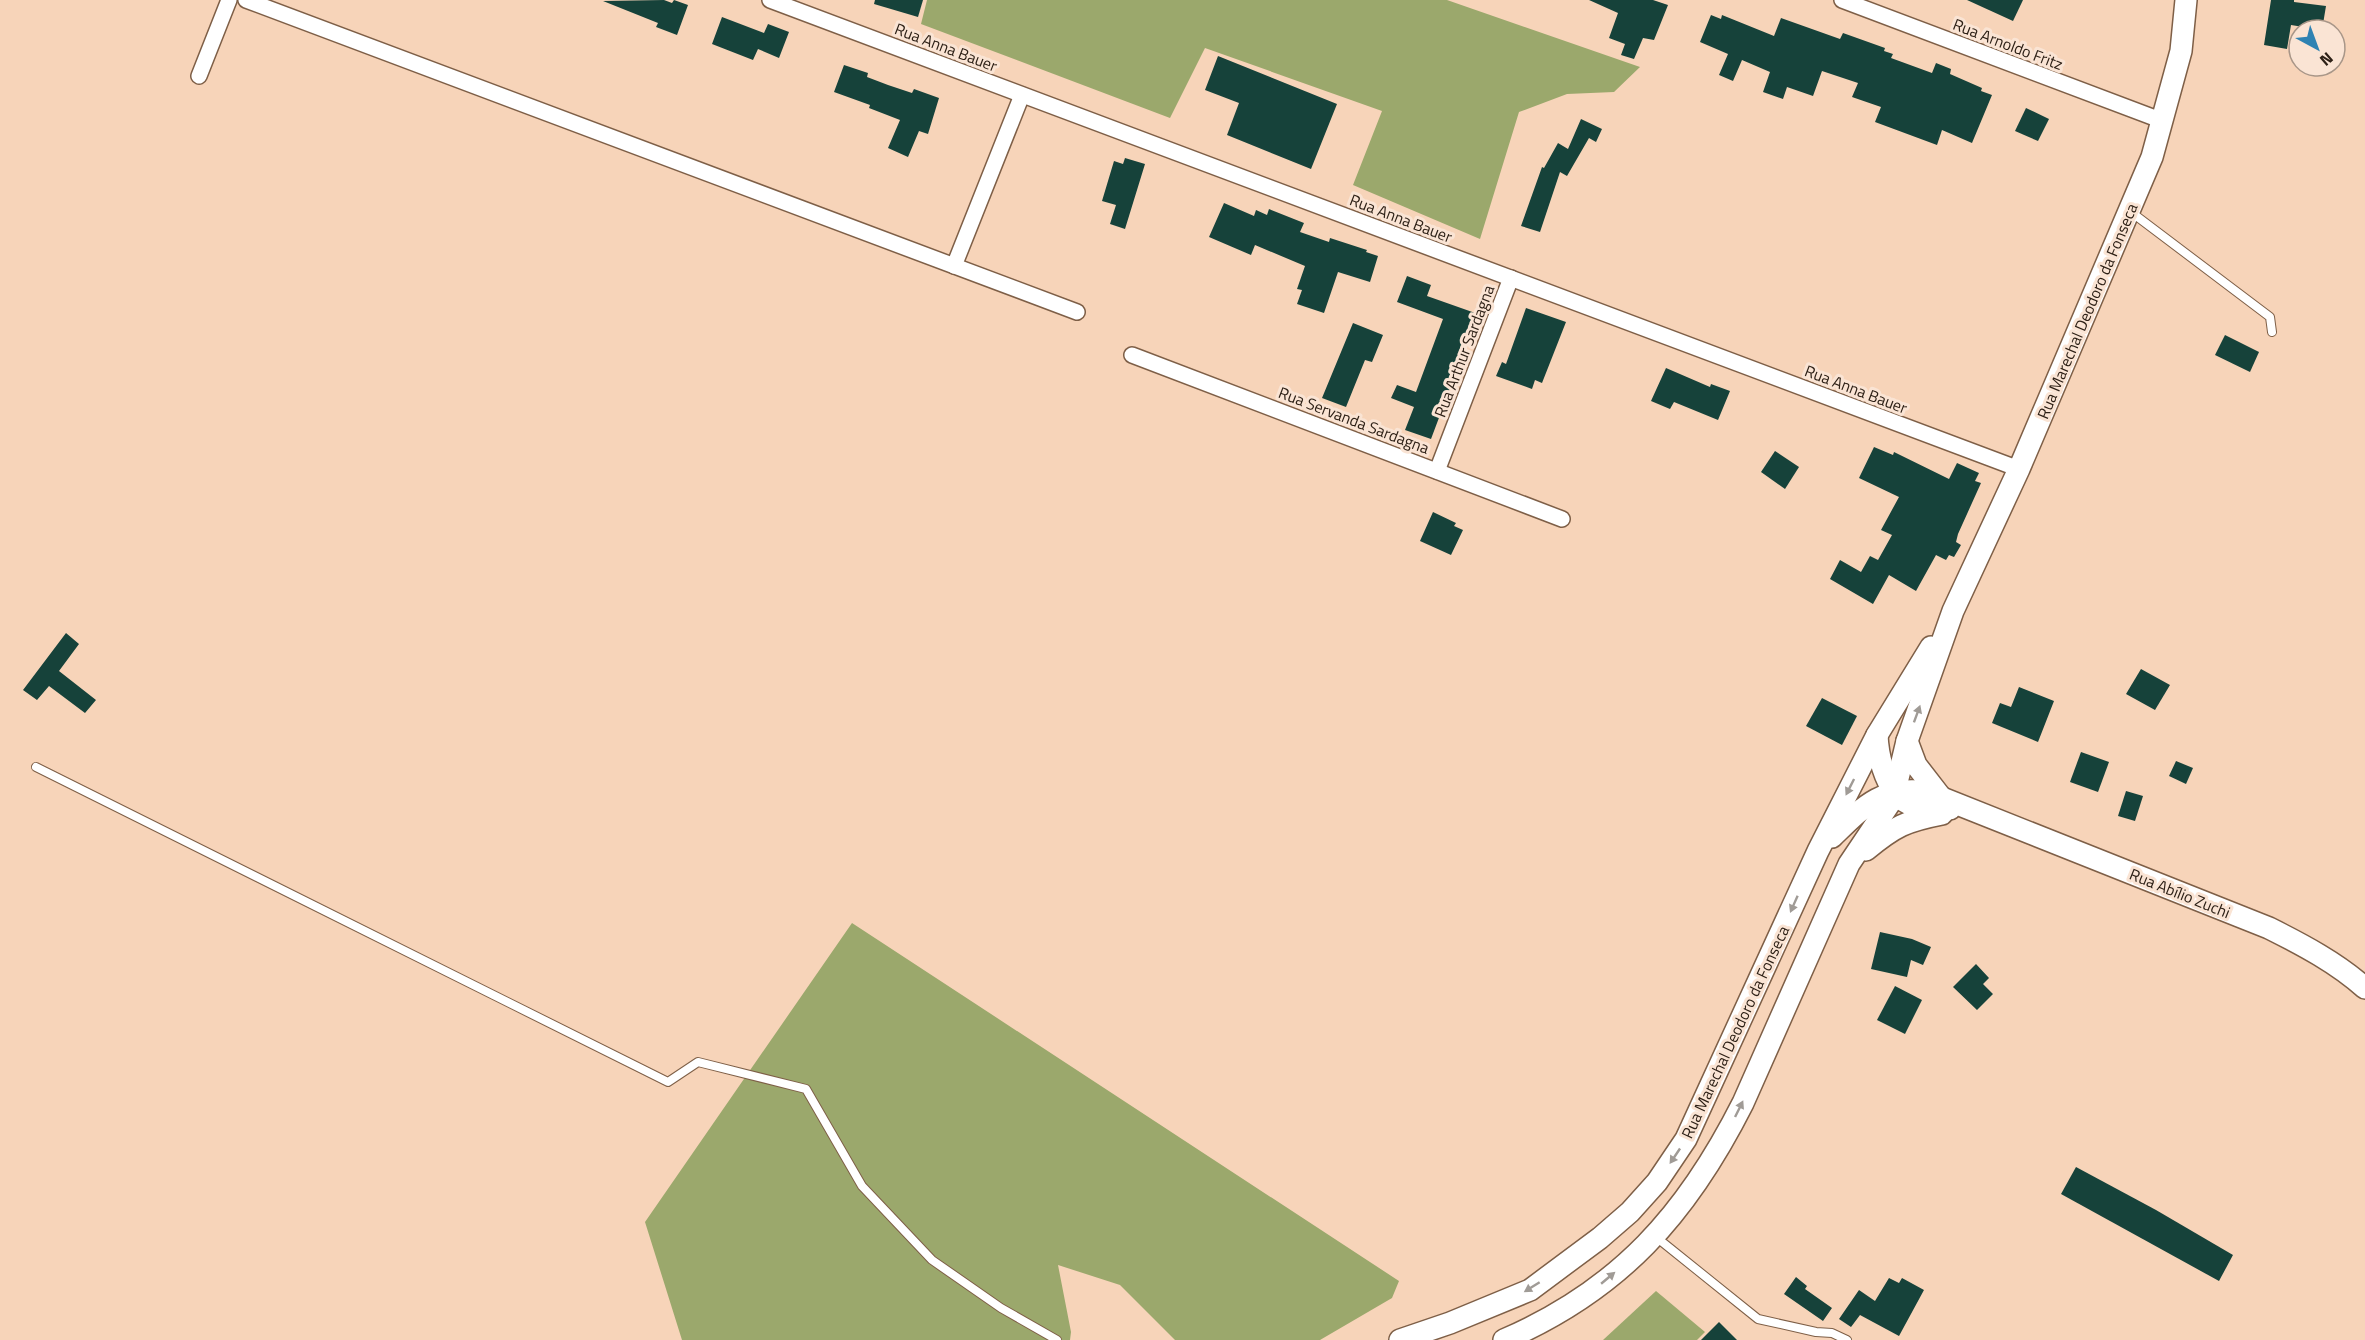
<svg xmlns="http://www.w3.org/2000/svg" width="2365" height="1340" viewBox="0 0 2365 1340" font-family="'Titillium Web',sans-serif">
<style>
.forest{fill:#9ba86c}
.building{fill:#16423a}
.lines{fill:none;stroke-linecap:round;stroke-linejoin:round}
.service-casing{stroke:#7e5f47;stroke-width:10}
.minor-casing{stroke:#7e5f47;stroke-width:18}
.secondary-casing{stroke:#7e5f47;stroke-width:24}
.service{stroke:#fff;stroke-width:8}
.minor{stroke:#fff;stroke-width:15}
.secondary{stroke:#fff;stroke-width:21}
.oneway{fill:#a09b96}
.labels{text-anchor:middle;stroke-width:6;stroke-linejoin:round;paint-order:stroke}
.street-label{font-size:16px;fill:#2d2016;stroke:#fae4d4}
</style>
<rect width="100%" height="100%" fill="#f7d4b9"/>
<g class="forest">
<path d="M927,0H1447L1640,67L1614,92L1567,94L1519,112L1480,239L1353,185L1382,111L1205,48L1170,118L921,24Z"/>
<path d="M852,923L1399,1281L1392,1298L1320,1340H1175L1120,1285L1058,1265L1071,1332L1070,1340H682L645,1222Z"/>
<path d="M1656,1291L1705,1332L1697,1340H1603Z"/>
</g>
<g class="building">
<path d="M664,0L672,3L674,0L688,5L677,35L656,27L658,23L603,1Z"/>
<path d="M875,0H923L918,17L874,4Z"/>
<path d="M1589,0H1653L1668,5L1654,40L1643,38L1634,59L1621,55L1625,44L1609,38L1618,13Z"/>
<path d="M1967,0H2023L2013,21Z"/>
<path d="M2271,0H2294V2L2326,6L2322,30L2291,25L2287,49L2264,45Z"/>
<path d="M1711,15L1721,19L1722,15L1774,36L1781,18L1840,39L1843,33L1885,48L1884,51L1893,54L1891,58L1932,73L1936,63L1951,69L1950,74L1982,88L1981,91L1992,95L1972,143L1942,130L1937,145L1875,122L1881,107L1852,97L1858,83L1822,71L1813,96L1787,87L1783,99L1763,92L1770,72L1742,60L1733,81L1719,75L1728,54L1700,42Z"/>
<path d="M722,17L764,33L768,24L789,32L779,58L758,49L753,60L712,44Z"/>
<path d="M1218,56L1337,104L1311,169L1227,135L1239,103L1205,90Z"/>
<path d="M844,65L868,73L867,77L888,85L912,93L914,89L939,98L928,134L919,131L908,157L888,148L900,120L869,108L870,105L834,92Z"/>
<path d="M2026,108L2049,119L2038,141L2015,131Z"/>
<path d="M1581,119L1602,129L1596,142L1589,138L1567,176L1560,172L1540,232L1521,226L1542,167L1544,168L1558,143L1568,149Z"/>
<path d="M1125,158L1145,164L1125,229L1110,224L1116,205L1102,201L1114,161L1123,164Z"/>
<path d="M1224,203L1254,216L1256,210L1267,215L1269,209L1304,223L1300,232L1329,242L1330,238L1367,250L1366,252L1378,256L1370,282L1338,272L1324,313L1297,304L1302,290L1297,289L1305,266L1255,245L1251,255L1209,237Z"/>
<path d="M1407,276L1431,285L1427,296L1478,314L1431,439L1405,430L1414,407L1391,398L1397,385L1416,392L1443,319L1397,302Z"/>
<path d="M1526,308L1566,322L1542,383L1535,380L1532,389L1496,376L1502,362L1506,364Z"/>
<path d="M1353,323L1383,335L1372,362L1365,360L1346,407L1322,398Z"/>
<path d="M2225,335L2259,352L2250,372L2215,355Z"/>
<path d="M1666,368L1710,387L1711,384L1730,391L1718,420L1674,402L1670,409L1651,401Z"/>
<path d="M1874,447L1893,455L1894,452L1949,479L1957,463L1979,473L1975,481L1981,483L1958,534L1956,542L1961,545L1954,557L1949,555L1946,560L1936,555L1916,591L1889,575L1873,604L1830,579L1840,560L1861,572L1870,556L1878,560L1892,535L1881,530L1899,497L1859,478Z"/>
<path d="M1775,451L1799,467L1785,489L1761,472Z"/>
<path d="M1433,512L1456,523L1454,526L1463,530L1451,555L1420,541Z"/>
<path d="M66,633L79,644L59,671L96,700L85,713L49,686L37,700L23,690Z"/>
<path d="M2141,669L2170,685L2155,710L2126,694Z"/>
<path d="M2019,687L2054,701L2038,742L1992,723L2000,703L2011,707Z"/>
<path d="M1822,698L1857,716L1842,745L1806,726Z"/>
<path d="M2081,752L2109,762L2098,792L2070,782Z"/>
<path d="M2176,761L2193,768L2186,784L2169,776Z"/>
<path d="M2126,791L2143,796L2135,821L2118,816Z"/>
<path d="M1880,932L1912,939L1931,947L1923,965L1911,960L1907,977L1871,969Z"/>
<path d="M1976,964L1989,978L1983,984L1993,994L1977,1010L1953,987Z"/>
<path d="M1895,986L1922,1000L1905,1034L1877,1020Z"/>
<path d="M2076,1167L2156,1210L2233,1255L2219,1281L2061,1194Z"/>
<path d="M1796,1277L1807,1286L1805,1289L1832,1308L1823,1321L1784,1294Z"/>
<path d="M1889,1278L1899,1283L1902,1278L1924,1290L1899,1336L1860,1315L1851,1327L1839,1319L1859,1290L1875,1301Z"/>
<path d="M1719,1322L1737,1340H1701Z"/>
</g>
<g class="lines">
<defs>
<g id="service">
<path d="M2131,212L2270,317L2272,332"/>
<path d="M36,767L668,1082L698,1062L806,1089L862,1186L932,1260L1001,1308L1057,1340"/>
<path d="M1656,1237L1758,1319L1816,1332L1832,1333L1847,1340"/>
</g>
<g id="minor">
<path d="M246,0L1077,312"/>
<path d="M770,0L2019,469"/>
<path d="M1842,0L2163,121"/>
<path d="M199,76L229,0"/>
<path d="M954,266L1022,95"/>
<path d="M1132,355L1562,519"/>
<path d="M1437,471L1511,278"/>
</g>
<g id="secondary">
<path d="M1877,735C1878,758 1887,797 1912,805C1924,808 1938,808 1950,809"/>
<path d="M1907,741L1916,765L1940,796"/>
<path d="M1832,837C1862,808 1882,785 1927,792L2269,928C2303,945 2337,963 2365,988"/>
<path d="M1866,850C1895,826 1906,821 1942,814"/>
<path d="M1400,1340L1450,1323L1530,1290L1600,1238L1630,1212L1657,1182L1686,1139L1818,851L1877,735L1931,647"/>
<path d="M1504,1340C1620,1290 1687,1214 1743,1103L1849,864L1890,803L1895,791L1907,741L1953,611L2019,469L2152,157L2181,51L2186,0"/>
</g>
</defs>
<use href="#service" class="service-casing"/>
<use href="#minor" class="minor-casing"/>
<use href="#secondary" class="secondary-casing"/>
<use href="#service" class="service"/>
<use href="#minor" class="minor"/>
<use href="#secondary" class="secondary"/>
</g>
<defs><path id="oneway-solid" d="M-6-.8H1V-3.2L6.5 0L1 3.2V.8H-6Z" transform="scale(1.5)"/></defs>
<g class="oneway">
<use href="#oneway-solid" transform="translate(1917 714) rotate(-70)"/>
<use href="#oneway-solid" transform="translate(1850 787) rotate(117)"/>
<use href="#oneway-solid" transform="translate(1794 904) rotate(114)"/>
<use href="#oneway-solid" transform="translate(1739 1109) rotate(-64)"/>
<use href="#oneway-solid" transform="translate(1675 1156) rotate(124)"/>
<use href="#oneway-solid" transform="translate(1608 1278) rotate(-40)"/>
<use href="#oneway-solid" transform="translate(1532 1287) rotate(148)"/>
</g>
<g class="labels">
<g class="street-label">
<text transform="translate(2008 44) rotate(21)" y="6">Rua Arnoldo Fritz</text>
<text transform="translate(946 47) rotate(21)" y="6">Rua Anna Bauer</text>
<text transform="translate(1401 218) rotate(21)" y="6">Rua Anna Bauer</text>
<text transform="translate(2087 311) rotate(-67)" y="6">Rua Marechal Deodoro da Fonseca</text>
<text transform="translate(1464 351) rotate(-69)" y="6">Rua Arthur Sardagna</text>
<text transform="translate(1856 389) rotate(21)" y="6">Rua Anna Bauer</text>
<text transform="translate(1354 420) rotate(21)" y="6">Rua Servanda Sardagna</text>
<text transform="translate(2180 893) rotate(22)" y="6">Rua Abílio Zuchi</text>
<text transform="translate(1735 1032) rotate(-65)" y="6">Rua Marechal Deodoro da Fonseca</text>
</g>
</g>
<g transform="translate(2317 48) rotate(139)"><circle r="28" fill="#fae4d4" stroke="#a89688" stroke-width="1.5"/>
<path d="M0-4.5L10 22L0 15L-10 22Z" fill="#2f82b2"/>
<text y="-9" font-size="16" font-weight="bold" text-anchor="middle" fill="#2d2016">N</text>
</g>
</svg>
